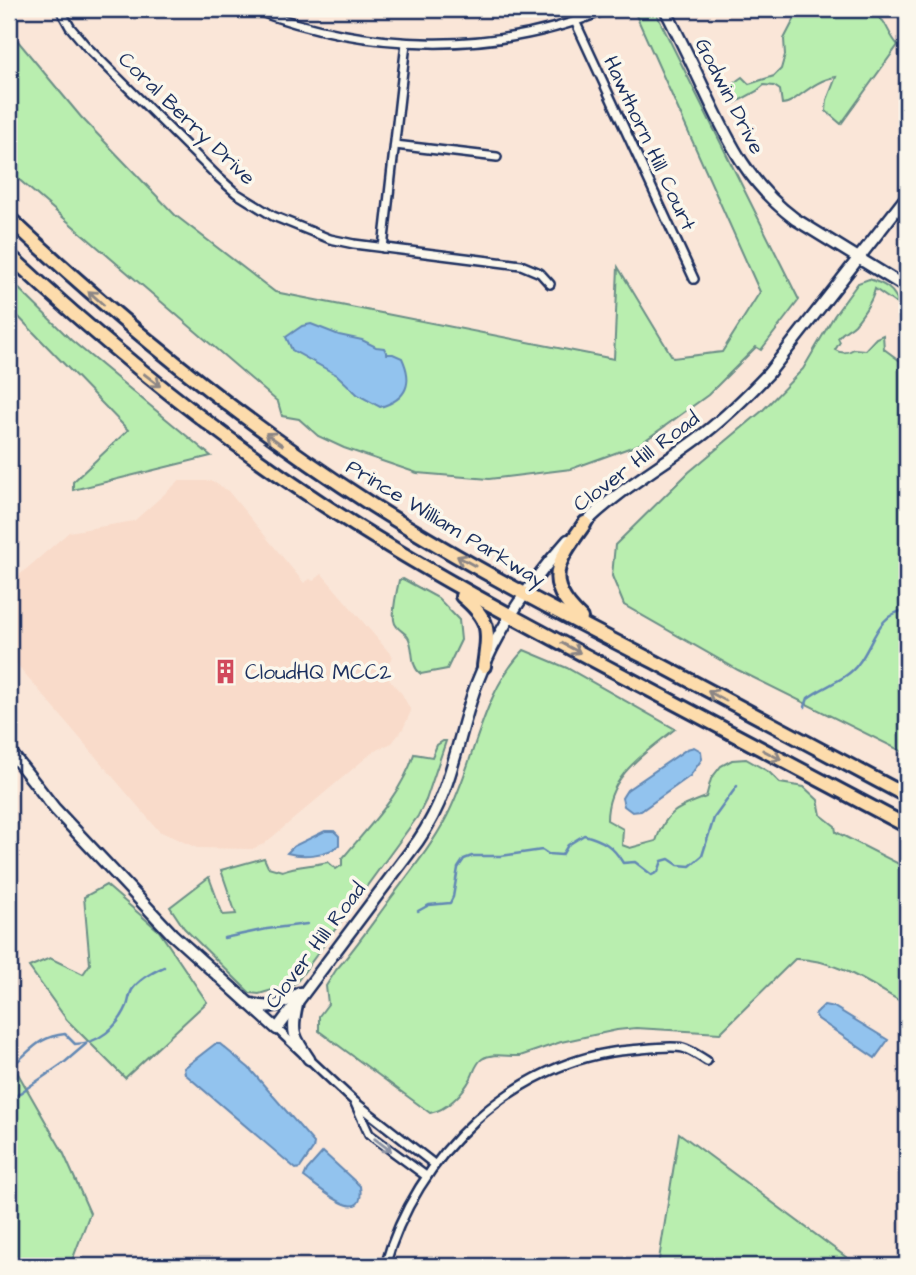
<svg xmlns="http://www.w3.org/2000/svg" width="916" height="1275" viewBox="0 0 916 1275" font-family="'Architects Daughter',sans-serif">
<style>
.built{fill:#f9dbca}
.green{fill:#b9eeaf;stroke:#6a8e86;stroke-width:2}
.water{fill:#92c3ee;stroke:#6288b4;stroke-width:2}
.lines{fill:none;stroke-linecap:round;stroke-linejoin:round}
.stream{stroke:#6288b4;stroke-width:2.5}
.street-casing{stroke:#1b2f5e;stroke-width:12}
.secondary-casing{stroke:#1b2f5e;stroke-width:15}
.highway-casing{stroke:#1b2f5e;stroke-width:18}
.street{stroke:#fbf7ec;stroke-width:7}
.secondary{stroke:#fbf7ec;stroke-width:10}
.highway{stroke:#fddcac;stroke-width:12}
.oneway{stroke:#8c8685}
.oneway2{stroke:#8b93a5}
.labels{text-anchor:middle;stroke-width:7;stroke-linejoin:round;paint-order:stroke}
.street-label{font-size:21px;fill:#1b2f5e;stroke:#fbf7ec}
.poi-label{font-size:21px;fill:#1b2f5e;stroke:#fbf7ec;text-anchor:start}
</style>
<rect width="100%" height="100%" fill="#fae6d8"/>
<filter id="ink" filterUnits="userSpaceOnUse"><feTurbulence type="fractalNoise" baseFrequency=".0143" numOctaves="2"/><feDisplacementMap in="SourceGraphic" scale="14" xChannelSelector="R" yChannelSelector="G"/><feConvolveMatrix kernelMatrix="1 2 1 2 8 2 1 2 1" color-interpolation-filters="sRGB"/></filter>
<g filter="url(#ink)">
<path class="built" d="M179,481H212L228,491L304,583L310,579L313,581L322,574L393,657L381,670L402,694L411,711L403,729L392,743L374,751L264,844L252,849L197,848L159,831L9,655V584L69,532L134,521Z"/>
<g class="green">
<path d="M644,9H654L799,300L761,350L756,347L708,395L640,444L571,469L489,479L417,473L344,448L318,436L299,419L282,416L278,402L9,171V19L12,34L81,117L175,215L275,292L614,359L618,267L673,358L722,352L760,292L635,13Z"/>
<path d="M796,9H817L826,12L828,9C846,9 869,7 883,21C887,26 891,38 898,45L841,124L826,111L827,100L836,77C811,80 796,104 782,104L780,90L774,86L764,85L757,91L735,103L729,101C725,89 733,83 742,77L749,84L774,76L781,69L785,55L784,39L798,12Z"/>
<path d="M9,279L71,340L211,456L73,490V482L128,430L9,307Z"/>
<path d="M869,279C882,283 896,289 898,305L875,289C872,302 864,313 855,324C849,330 844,330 838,338L840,342L835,350C842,354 848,353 854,349L865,350L876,338L883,335L884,349L907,366V754L738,670L624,605L612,576L615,545L689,472L762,411L803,369L834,316L858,283Z"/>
<path d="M403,579L438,598L459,620L461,640L447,669L421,674C409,665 415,649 408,637C404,631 395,629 394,620C392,608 397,592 399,580Z"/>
<path d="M524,650L567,668L675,729C644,754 607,776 607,820L623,829L622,845L630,848L656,841C665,812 679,807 706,797L711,779L721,766L732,760L746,759L769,772L780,783L804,787L818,800L821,815L835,826L836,832L907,868V1005C873,986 835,958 795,959L720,1033L636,1028L617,1030L561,1042L520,1056C508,1057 493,1052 482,1059C476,1063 474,1072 471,1078C463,1093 447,1110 430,1113L319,1031V1016L328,1004L326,986L336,970C356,947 373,922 391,898C410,872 431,847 446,818C475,764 480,695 524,650Z"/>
<path d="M443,741H446L426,800L418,816L296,983L259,994L250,993L184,928L170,907L209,877L223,915L236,914L221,870L264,858L268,867L282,871C297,865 312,866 328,862L336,869L342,865V859C368,827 402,794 414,754L432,757L437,745Z"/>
<path d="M106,885L159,931L207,1002L125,1078L67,1020L29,967L50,958L83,974L90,964L84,897Z"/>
<path d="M9,1058L63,1152L90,1213L70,1266H9Z"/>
<path d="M679,1133L858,1266H658Z"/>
</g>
<g class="water">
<path d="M311,324L339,335L362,340L376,347L384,348L387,354H393L402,358C413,382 408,399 380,407L358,395L337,375L292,350L286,337L302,326Z"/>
<path d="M694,747L701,751L702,759L690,776L641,811L632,812L624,806L622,798L627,790L687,749Z"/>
<path d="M325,831H334L339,836V845C327,856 302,857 287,853L294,846Z"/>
<path d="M824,1005L834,1007L888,1040L875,1058L818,1019L815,1014Z"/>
<path d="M215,1044H220L249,1068L314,1143L313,1149L300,1168L296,1169L185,1074L184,1068Z"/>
<path d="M323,1152L360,1186C367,1231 316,1185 304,1177L307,1170Z"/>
</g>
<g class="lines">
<g class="stream">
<path d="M805,707L808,698C823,686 847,680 858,664C874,644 877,613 907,610"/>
<path d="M418,911L429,905L450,903L453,897L458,868L464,859L472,856H501L542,850L548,854L562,855L568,845L584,835C603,840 613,846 623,863L635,862L652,875L658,872L662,861L669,859L678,865L690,866L702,856L714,818L737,786"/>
<path d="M224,938L267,929L307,924"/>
<path d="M9,1068C31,1052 36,1037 65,1034L75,1044C98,1044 118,1027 127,1006C129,1001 129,995 132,990C139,979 153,972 164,967"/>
<path d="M9,1110L17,1095L65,1062L86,1044"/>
</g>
<defs>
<g id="street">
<path d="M60,9L70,27L86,46L218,177L236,193L273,216L330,239L354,244L521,265L540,273L550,284"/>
<path d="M252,9C367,52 494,57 608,9"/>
<path d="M575,21L694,279"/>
<path d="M395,145L497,157"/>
<path d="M383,248L406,43"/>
<path d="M277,1029L355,1102L434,1164"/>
<path d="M355,1103L369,1134L426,1176"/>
<path d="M385,1266C415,1157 514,1059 630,1050C645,1049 670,1045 683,1048C691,1050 700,1057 707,1061"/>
</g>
<g id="secondary">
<path d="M665,9C678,35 691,61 703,87C728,140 747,183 795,219L907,288"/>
<path d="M581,527C617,490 665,464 705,433C728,415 748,395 768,374L907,196"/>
<path d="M9,750L55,809L172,934L277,1029L418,841C453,790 456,741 476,685C496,632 530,582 568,540"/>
<path d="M252,1004C272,1010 282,1005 299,993"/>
<path d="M297,1005C291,1032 293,1036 309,1059"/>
</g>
<g id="highway">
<path d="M9,218C122,324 241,421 372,505C463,563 559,613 655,662C739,707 823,752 907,796"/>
<path d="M9,255C107,346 211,431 324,505C418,567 518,620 618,673C714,724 811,775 907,826"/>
<path d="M462,596C491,620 489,630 484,666"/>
<path d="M581,618C542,581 557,562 585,523"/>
</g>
</defs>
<use href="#street" class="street-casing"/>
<use href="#secondary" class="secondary-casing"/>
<use href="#highway" class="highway-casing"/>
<use href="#street" class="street"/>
<use href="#secondary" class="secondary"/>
<use href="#highway" class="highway"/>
</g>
<defs><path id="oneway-shaft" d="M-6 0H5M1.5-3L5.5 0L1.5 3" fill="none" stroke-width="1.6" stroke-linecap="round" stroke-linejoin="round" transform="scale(1.75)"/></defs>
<g class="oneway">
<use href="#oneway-shaft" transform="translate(96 298) rotate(-138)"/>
<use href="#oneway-shaft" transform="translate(152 380) rotate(38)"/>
<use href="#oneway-shaft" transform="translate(274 439) rotate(-145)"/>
<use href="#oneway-shaft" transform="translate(466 561) rotate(-151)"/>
<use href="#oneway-shaft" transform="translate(571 648) rotate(28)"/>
<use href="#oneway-shaft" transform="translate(717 696) rotate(-152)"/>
<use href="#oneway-shaft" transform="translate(772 755) rotate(28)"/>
</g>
<use class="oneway2" href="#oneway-shaft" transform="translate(383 1145) rotate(37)"/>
</g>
<defs>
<symbol id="building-bare" viewBox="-9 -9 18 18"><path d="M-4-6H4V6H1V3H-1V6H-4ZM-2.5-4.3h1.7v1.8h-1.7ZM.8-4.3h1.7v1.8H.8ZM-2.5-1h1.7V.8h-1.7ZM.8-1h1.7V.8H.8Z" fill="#d1495b" stroke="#fbf7ec" stroke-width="2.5" paint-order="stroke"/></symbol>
</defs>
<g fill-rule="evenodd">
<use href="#building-bare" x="208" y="654" width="35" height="35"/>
</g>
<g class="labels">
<g class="street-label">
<text transform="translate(730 96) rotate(63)" y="7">Godwin Drive</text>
<text transform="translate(187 118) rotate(44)" y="7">Coral Berry Drive</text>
<text transform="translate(650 143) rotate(65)" y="7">Hawthorn Hill Court</text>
<text transform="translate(636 461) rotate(-37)" y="7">Clover Hill Road</text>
<text transform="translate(446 523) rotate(31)" y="7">Prince William Parkway</text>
<text transform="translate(315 945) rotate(-53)" y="7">Clover Hill Road</text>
</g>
<g class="poi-label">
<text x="245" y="679">CloudHQ MCC2</text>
</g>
</g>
<rect width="916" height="1275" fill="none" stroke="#fbf7ec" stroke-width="35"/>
<rect x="18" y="18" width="881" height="1240" fill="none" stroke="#1b2f5e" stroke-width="2.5" filter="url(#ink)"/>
</svg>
